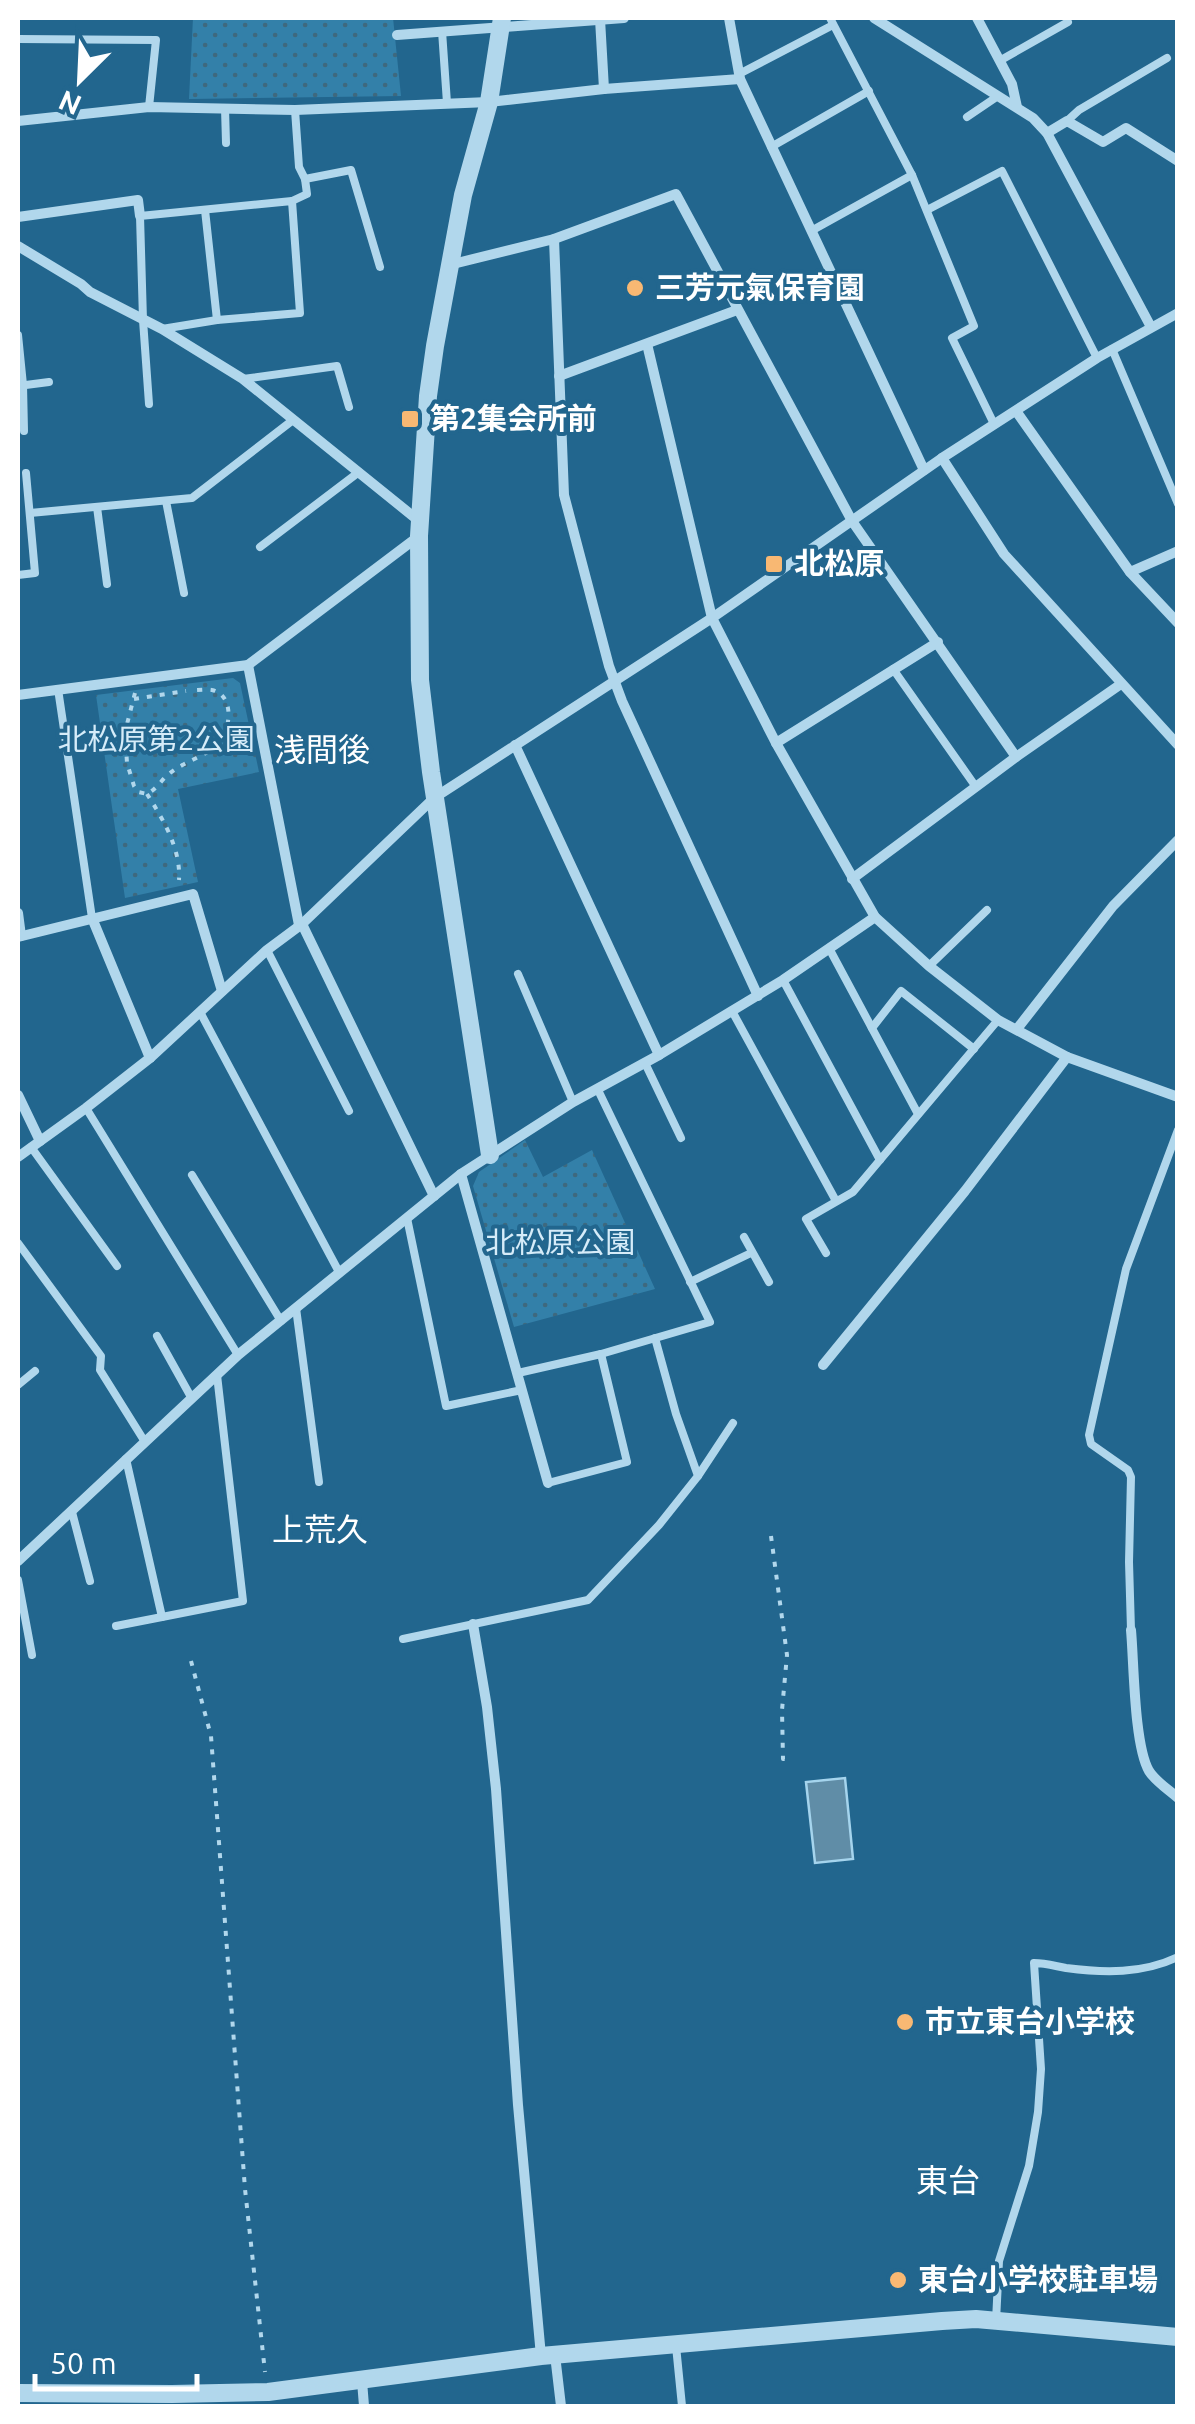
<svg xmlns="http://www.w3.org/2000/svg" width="1195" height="2424" viewBox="0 0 1195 2424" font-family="Ubuntu,'Noto Sans JP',sans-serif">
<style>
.green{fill:url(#green-dots)}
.water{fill:#608da7;stroke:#a5d4ed;stroke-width:2.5}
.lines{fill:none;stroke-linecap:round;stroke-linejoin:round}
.path{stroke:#b1d7ec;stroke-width:4;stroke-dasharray:5 8;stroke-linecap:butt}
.service{stroke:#b1d7ec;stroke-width:8}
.minor{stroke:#b1d7ec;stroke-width:10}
.tertiary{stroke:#b1d7ec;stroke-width:18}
.poi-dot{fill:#f8b873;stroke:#22668e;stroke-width:4}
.labels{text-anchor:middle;stroke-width:8;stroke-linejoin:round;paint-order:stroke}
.poi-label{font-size:30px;font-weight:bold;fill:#fff;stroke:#22668e;text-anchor:start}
.park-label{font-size:30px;fill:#d6ecf9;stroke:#22668e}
.neighbourhood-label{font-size:32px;fill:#fff;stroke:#22668e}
</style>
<defs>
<pattern id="green-dots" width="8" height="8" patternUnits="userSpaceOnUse" patternTransform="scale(2.5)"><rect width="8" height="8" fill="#3380a9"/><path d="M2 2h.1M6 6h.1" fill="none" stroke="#3e697f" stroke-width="1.8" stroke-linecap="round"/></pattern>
</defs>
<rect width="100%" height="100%" fill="#22668e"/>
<g class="green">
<path d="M193,18H393L401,96L189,99Z"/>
<path d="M233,678L240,683L259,772L178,789L198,882L125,898L96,695Z"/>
<path d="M525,1140L543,1177L592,1150L655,1289L514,1327L473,1186L479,1172Z"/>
</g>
<path class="water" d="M845,1778L853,1859L815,1863L806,1782Z"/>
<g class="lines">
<g class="path">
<path d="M135,693L125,732L127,763L134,786L138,792L147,794C157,789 161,780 170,773C185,761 205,757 218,744C231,730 235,695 212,690C209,689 198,690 195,690"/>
<path d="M134,699L186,691"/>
<path d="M147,794C163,819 181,849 179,880"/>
<path d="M771,1536L787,1655L782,1710L783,1759H789"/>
<path d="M191,1661L211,1736L245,2189L265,2372"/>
</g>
<g class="service">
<path d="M830,18L912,175L974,326L952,338L994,424"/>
<path d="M442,31L447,103"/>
<path d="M18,39L156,40L149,107"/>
<path d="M1001,60L1068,22"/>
<path d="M739,74L833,25"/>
<path d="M225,108L226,143"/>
<path d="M967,117L998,96"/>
<path d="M1067,121L1079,110L1167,58"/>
<path d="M771,147L869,91"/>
<path d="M305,179L351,170L380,267"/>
<path d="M292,201L307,194L305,179L299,167L295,110"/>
<path d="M205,210L217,320"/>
<path d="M927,210L1002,171L1097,358"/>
<path d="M811,231L912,175"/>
<path d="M18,335L23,385L24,431"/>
<path d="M1112,349L1178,504"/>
<path d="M243,379L337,366L349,407"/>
<path d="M18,386L49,382"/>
<path d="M149,404L143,320L140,216L292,201L300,313L217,320L162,329"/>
<path d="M166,501L184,593"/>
<path d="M97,507L107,584"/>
<path d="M30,513L192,498L293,420"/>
<path d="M260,547L359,472"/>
<path d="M18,575L35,573L26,473"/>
<path d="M893,669L976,787"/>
<path d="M58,689L92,918"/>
<path d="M267,950L349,1111"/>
<path d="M830,950L918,1114"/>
<path d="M929,966L987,910"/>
<path d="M518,974L573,1102"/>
<path d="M783,980L880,1160"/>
<path d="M732,1011L836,1201"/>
<path d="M200,1012L339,1272"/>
<path d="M872,1028L901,991L974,1049"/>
<path d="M645,1063L681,1138"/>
<path d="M86,1108L238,1355"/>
<path d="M31,1147L117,1266"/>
<path d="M192,1175L281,1321"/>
<path d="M407,1218L446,1406L522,1390"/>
<path d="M744,1237L769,1282"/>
<path d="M18,1243L101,1356L100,1370L145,1442"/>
<path d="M826,1253L806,1219L853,1192L998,1020"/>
<path d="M690,1282L751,1253"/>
<path d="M296,1308L319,1482"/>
<path d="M157,1336L191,1397"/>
<path d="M518,1373L601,1354L710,1322L598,1090"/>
<path d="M18,1385L35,1371"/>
<path d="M126,1459L162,1617L243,1601L217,1375"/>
<path d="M698,1476L733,1423"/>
<path d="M548,1483L627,1462L601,1354"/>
<path d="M72,1512L90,1581"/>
<path d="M18,1580L32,1655"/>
<path d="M116,1626L162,1617"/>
<path d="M1131,1630L1129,1562L1131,1477L1128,1470L1091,1444L1089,1435L1126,1269L1178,1130"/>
<path d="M403,1639L588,1600L659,1525L698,1476L676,1414L655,1338"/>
<path d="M996,2321L999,2261L1029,2166L1038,2112L1041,2069L1034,1963C1045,1963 1055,1966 1066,1968C1104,1973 1142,1974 1178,1957"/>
<path d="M676,2346L682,2406"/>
</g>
<g class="minor">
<path d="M729,18L740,79L924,470"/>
<path d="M874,18L1033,118L1047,133L1151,327"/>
<path d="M977,18L1012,84L1017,107"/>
<path d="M600,19L604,89"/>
<path d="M397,35L624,18"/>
<path d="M18,121L149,107L295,110L489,102L604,89L740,79"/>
<path d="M1047,133L1067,121L1103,142L1126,128L1178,161"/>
<path d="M18,217L138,200L140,216"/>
<path d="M554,239L564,495L609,666L622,701L758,996"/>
<path d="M18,246L81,284L90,292L162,329L243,379L419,521"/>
<path d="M449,265L554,239L676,194L852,521L1016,757"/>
<path d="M647,344L712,618L776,743L875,917L929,966L998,1020L1067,1057L1178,1097"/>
<path d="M559,376L737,310"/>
<path d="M1016,411L1130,572L1178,623"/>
<path d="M942,458L1004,554L1178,745"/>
<path d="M1130,572L1178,551"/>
<path d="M248,665L299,925"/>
<path d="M18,695L248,665L419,536"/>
<path d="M776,743L938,642"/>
<path d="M515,745L659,1055"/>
<path d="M852,879L1016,757L1121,684"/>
<path d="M18,913L21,936"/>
<path d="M92,918L150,1058"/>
<path d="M302,924L434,1196"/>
<path d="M18,937L193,894L222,991"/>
<path d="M1017,1029L1113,906L1178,840"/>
<path d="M18,1095L40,1141"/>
<path d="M18,1157L86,1108L150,1058L267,950L302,924L434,798L712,618L942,458L1097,358L1178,313"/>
<path d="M461,1174L548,1483"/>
<path d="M823,1365L965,1191L1067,1057"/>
<path d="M18,1561L238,1355L461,1174L573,1102L659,1055L783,980L875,917"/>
<path d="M473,1624L487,1707L496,1789L518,2105L541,2356"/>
<path d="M1131,1630C1134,1663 1134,1745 1149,1771C1156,1782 1168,1789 1178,1798"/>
<path d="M555,2355L561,2406"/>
<path d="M362,2381L364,2406"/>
</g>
<g class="tertiary">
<path d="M490,1155L431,772L420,680L419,536L428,396L435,346L463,195L489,102L502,18"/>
<path d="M18,2393L172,2394L268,2392L541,2356L942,2321L976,2319L1178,2337"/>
</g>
</g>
<g class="poi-dot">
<circle cx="635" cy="288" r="10"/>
<rect x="400" y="409" width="20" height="20" rx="5"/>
<rect x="764" y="554" width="20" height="20" rx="5"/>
<circle cx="905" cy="2022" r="10"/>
<circle cx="898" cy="2280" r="10"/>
</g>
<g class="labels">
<g class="poi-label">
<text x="655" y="298">三芳元氣保育園</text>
<text x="430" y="429">第2集会所前</text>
<text x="794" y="574">北松原</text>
<text x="925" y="2032">市立東台小学校</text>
<text x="918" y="2290">東台小学校駐車場</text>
</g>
<g class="park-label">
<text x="156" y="750">北松原第2公園</text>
<text x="560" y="1253">北松原公園</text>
</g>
<g class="neighbourhood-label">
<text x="322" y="761">浅間後</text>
<text x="320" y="1541">上荒久</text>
<text x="948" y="2192">東台</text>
</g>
</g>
<rect width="1195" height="2424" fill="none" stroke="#ffffff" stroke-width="40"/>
<g transform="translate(80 80) rotate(204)" stroke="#22668e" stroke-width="8" paint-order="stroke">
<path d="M0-8L18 38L0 25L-18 38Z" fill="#ffffff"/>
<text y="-15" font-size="28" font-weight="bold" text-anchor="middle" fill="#ffffff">N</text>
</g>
<path d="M35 2374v15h162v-15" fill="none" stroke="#ffffff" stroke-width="5"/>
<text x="50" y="2374" font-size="30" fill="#ffffff" stroke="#22668e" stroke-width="8" paint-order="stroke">50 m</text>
</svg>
